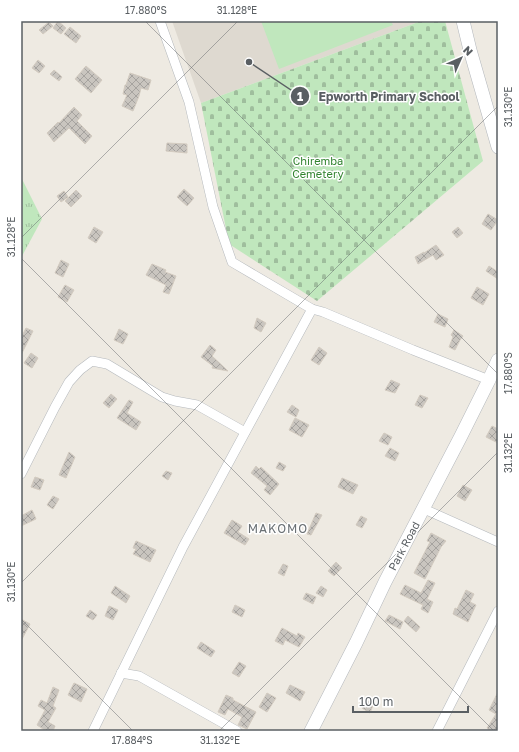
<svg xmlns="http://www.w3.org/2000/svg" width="519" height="752" viewBox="0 0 519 752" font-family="'Golos Text',sans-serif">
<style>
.education{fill:#ded9d0}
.cemetery{fill:url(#cemetery-stones)}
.park{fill:url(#park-tufts)}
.pitch{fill:#c0e7bd}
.building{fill:url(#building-cross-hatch);stroke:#d3cbc0}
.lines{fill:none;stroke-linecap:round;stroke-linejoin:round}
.street-casing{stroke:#b5b9bd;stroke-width:10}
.secondary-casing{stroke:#b4b8bd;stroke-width:14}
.street{stroke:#fff;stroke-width:9}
.secondary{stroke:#fff;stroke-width:13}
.ticks{fill:none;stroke:#5a5f63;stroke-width:1;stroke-opacity:0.45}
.labels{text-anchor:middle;stroke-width:3;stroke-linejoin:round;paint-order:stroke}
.park-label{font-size:11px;fill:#338431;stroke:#fff}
.street-label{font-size:11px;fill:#5a5f63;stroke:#fff}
.neighbourhood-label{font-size:12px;letter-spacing:1px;fill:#6b7175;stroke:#fff}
.leader{fill:none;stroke:#5a5f63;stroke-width:1.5}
.callout-dot{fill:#5a5f63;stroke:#fff;stroke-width:1.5}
.mark-label{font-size:12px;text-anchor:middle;font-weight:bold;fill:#fff}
.callout-label{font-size:12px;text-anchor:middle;font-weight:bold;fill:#5a5f63;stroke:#fff;stroke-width:3;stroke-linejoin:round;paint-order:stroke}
.neatline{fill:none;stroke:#5a5f63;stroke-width:1.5}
.ticks-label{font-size:10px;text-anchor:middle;fill:#5a5f63}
</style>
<defs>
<pattern id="cemetery-stones" width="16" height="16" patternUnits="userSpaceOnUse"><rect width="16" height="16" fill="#c0e7bd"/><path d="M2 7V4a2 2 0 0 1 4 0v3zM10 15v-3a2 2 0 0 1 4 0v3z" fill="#9fbe9d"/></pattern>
<pattern id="park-tufts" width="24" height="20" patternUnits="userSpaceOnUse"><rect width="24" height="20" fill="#c0e7bd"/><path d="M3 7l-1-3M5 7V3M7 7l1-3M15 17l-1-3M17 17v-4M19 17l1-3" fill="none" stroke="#9fbe9d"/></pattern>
<pattern id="building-cross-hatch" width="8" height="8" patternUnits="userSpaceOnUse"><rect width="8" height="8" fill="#c9c5bf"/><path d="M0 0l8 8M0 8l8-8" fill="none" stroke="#a6a39f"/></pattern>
</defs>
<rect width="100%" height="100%" fill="#eeeae2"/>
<path class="education" d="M172,21H421L201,103Z"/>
<path class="cemetery" d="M421,21H445L483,161L317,301L229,244L201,103Z"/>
<path class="park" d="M21,177L42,219L21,258Z"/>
<path class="pitch" d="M261,21H391L393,25L279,69Z"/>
<g class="building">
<path d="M58,21L66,28L61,34L53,28Z"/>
<path d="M49,22L53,26L43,34L39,30Z"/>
<path d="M70,27L81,36L76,43L64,34Z"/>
<path d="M38,60L45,66L39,73L32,68Z"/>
<path d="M86,66L102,80L91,93L75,79Z"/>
<path d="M54,70L62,77L59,81L50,74Z"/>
<path d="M130,73L151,80L148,90L141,88L139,96L133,111L122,106L127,95L123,94L125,85H126Z"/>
<path d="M74,107L82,115L77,121L92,136L85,144L69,128L54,142L47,133L58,122L59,123Z"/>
<path d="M167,143L187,144V153L166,151Z"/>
<path d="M184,189L194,198L187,206L177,197Z"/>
<path d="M76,190L82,196L71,207L65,201Z"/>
<path d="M64,191L68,197L61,202L57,196Z"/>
<path d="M488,214L498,220L491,230L482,224Z"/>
<path d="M94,227L103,232L96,243L88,238Z"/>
<path d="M458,227L463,233L457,238L452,232Z"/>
<path d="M436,245L444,255L436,260L433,255L418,264L415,257L424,252V253Z"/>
<path d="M61,260L69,264L63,277L55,273Z"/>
<path d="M152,264L166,270L165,272L176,276L169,294L163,292L166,285L146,275Z"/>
<path d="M489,266L498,272V279L486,271Z"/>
<path d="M65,285L74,290L67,302L58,297Z"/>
<path d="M477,287L489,294L483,305L471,298Z"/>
<path d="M438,314L448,319L445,327L434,322Z"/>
<path d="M257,318L266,323L261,332L254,328Z"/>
<path d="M26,328L33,331L21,355V338Z"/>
<path d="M119,329L128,334L123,344L114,340Z"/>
<path d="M454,330L463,336L460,340L455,350L449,347L453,337L451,335Z"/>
<path d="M210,345L216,350L212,356L228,371L212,368L213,366L201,357Z"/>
<path d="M319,347L327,353L319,365L311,360Z"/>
<path d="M31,353L38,358L32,368L24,363Z"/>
<path d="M391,380L400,384L395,393L385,390Z"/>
<path d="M111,394L117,399L109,408L103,403Z"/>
<path d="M420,395L428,398L422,408L415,405Z"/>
<path d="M129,400L133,402L127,413L141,422L136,430L117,418Z"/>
<path d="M292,405L299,410L296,417L287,412Z"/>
<path d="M295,418L309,425L302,437L289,430Z"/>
<path d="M492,426L498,429V443L486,437Z"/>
<path d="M384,433L392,437L388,445L379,441Z"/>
<path d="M390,448L399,453L395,461L385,456Z"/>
<path d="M69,452L75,457L66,478L59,475Z"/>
<path d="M279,462L286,466L283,471L276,468Z"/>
<path d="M256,466L259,469L261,467L279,484L270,495L264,490L267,486L251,473Z"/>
<path d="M166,471L172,473L168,480L162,476Z"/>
<path d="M35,477L44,480L40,490L31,487Z"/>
<path d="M342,478L358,485L353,494L338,487Z"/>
<path d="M463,485L472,490L465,501L457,496Z"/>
<path d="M53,496L59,499L53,509L47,505Z"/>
<path d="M32,510L36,519L21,526V516Z"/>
<path d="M316,513L322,515L311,535L307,534Z"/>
<path d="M361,516L367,519L362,528L356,525Z"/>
<path d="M232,520L242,526L238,532L249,539L245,545L224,533Z"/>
<path d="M431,533L446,541L441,547L425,579L414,573L430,542L427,541Z"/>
<path d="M136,541L156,550L150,562L133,554L136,549L133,548Z"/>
<path d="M336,562L342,568L334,576L328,571Z"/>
<path d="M283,564L288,566L284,576L278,573Z"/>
<path d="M428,580L435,583L427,599L433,602L428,613L421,609L423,605L400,594L405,585L421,593Z"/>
<path d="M115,586L130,596L126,603L111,593Z"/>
<path d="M321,586L327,590L323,597L316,593Z"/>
<path d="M466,590L474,594L470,602L476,605L468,622L453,614L455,608L457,609Z"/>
<path d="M306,593L316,597L313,604L303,599Z"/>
<path d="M235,605L245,610L242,617L232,612Z"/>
<path d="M109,606L118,610L113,620L105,616Z"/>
<path d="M90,610L97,615L93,620L86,616Z"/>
<path d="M389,615L403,622L400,629L385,621Z"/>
<path d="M408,616L420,627L416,632L404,621Z"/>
<path d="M21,619L30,624L21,641Z"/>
<path d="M282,628L297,636L298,633L305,637L299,647L285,640L283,645L275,641Z"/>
<path d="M201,642L215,651L211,657L197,648Z"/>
<path d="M239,662L246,666L239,677L232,673Z"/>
<path d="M74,683L87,689L81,702L68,695Z"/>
<path d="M290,685L305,692L300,701L286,693Z"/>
<path d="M53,687L59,690L53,706L56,708L48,722L55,726L53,731H46L37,725L45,710L38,706L41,700L47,703Z"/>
<path d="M498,692V728L496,731H491L487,728L496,714L489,710Z"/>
<path d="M267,693L276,698L267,712L259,707Z"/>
<path d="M226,695L233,698V700L256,712L247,729L238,725L242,717L228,709L225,715L218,712Z"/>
<path d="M366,700L373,705L370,713L362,708Z"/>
</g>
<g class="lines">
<defs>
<g id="street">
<path d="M160,21L189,102L213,207L232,262L312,309L323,312L413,350L489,380"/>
<path d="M21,474L55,407L69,382L80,370L92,361L107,364L162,397L175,401L197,405L245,432"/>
<path d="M424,509L498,542"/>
<path d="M121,673L139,676L237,731"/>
<path d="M93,731L183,547L312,309"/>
<path d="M437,731L498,611"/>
</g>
<g id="secondary">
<path d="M463,21L470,50L498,147"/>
<path d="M311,731L356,643L385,582L461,436L489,380L498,360"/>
</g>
</defs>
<use href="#street" class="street-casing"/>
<use href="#secondary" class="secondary-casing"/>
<use href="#street" class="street"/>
<use href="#secondary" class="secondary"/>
</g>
<path class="ticks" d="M145,21L498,374M21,238L238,21M21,258L494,731M21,583L498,106M21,619L133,731M219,731L498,452"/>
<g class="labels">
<g class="park-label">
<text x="318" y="165">Chiremba<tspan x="318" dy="13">Cemetery</tspan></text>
</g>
<g class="street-label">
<text transform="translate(404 546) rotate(-62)" y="4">Park Road</text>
</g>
<g class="neighbourhood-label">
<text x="278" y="533">MAKOMO</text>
</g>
</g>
<path class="leader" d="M249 62L300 96"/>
<g class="callout-dot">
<circle cx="249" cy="62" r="4"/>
<circle cx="300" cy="96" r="10"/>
</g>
<g class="mark-label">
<text x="300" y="101">1</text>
</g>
<g class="callout-label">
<text x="389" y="101">Epworth Primary School</text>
</g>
<rect width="519" height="752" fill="none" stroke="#ffffff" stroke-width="44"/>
<g transform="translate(461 58) rotate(45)" stroke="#ffffff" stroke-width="3" paint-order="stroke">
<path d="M0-3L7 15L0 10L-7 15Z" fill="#5a5f63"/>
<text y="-6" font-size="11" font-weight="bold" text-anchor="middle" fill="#5a5f63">N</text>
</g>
<path d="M353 706v6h115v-6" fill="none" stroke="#5a5f63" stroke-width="2"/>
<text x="359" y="706" font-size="12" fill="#5a5f63" stroke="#ffffff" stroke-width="3" paint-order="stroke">100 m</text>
<rect x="22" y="22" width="475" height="708" class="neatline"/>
<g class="ticks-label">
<text x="146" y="14">17.880°S</text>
<text x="237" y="14">31.128°E</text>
<text transform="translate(508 107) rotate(-90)" y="4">31.130°E</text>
<text transform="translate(11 237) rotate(-90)" y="4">31.128°E</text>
<text transform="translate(508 373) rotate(-90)" y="4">17.880°S</text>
<text transform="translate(508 453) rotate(-90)" y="4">31.132°E</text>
<text transform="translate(11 582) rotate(-90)" y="4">31.130°E</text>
<text x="132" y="744">17.884°S</text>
<text x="220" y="744">31.132°E</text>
</g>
</svg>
